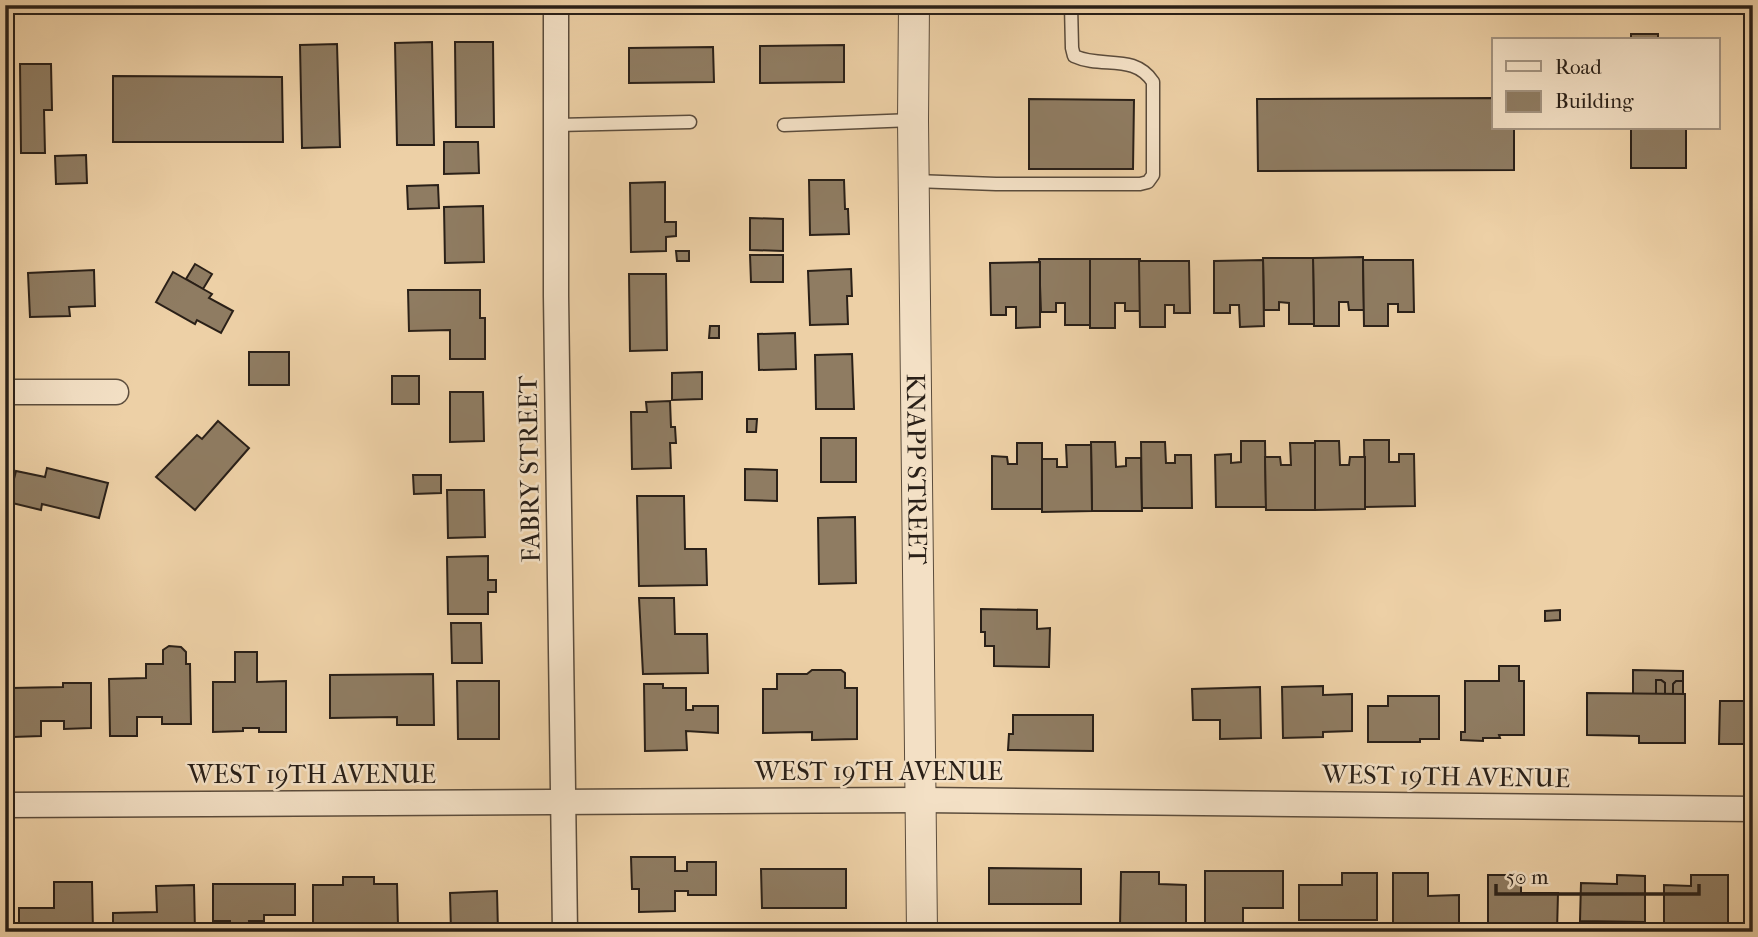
<svg xmlns="http://www.w3.org/2000/svg" width="1758" height="937" viewBox="0 0 1758 937" font-family="'IM FELL French Canon',serif">
<style>
.building{fill:#8f7c62;stroke:#2a2018;stroke-width:2}
.lines{fill:none;stroke-linecap:round;stroke-linejoin:round}
.service-casing{stroke:#5b4c3c;stroke-width:15}
.minor-casing{stroke:#5b4c3c;stroke-width:27}
.tertiary-casing{stroke:#5b4c3c;stroke-width:32}
.service{stroke:#f3e0c5;stroke-width:12}
.minor{stroke:#f3e0c5;stroke-width:24}
.tertiary{stroke:#f3e0c5;stroke-width:30}
.labels{text-anchor:middle;stroke-width:5;stroke-linejoin:round;paint-order:stroke}
.street-label{font-size:26px;fill:#2a2018;stroke:#f3e0c5}
</style>
<rect width="100%" height="100%" fill="#edd0a6"/>
<filter id="stains"><feTurbulence type="fractalNoise" baseFrequency=".00286" numOctaves="4"/><feColorMatrix values="0 0 0 0 .2 0 0 0 0 .09 0 0 0 0 .02 0 0 0 .5 -.17"/></filter>
<radialGradient id="worn" r=".72"><stop offset=".6" stop-color="#630" stop-opacity="0"/><stop offset="1" stop-color="#630" stop-opacity=".3"/></radialGradient>
<g class="building">
<path d="M1631,34H1658V38H1686V40H1631Z"/>
<path d="M432,42L434,145H397L395,43Z"/>
<path d="M455,42H493L494,127H456Z"/>
<path d="M337,44L340,147L302,148L300,45Z"/>
<path d="M844,45V82L760,83V46Z"/>
<path d="M713,47L714,82L629,83V48Z"/>
<path d="M20,64H51L52,110H44L45,153H21Z"/>
<path d="M113,76L282,77L283,142H113Z"/>
<path d="M1494,98V128H1514V170L1258,171L1257,99Z"/>
<path d="M1029,99L1134,100L1133,169H1029Z"/>
<rect x="1631" y="128" width="55" height="40"/>
<path d="M444,142H478L479,173L444,174Z"/>
<path d="M86,155L87,183L56,184L55,156Z"/>
<path d="M809,180H844L845,209H848L849,234L810,235Z"/>
<path d="M665,182V222H676V236L666,237V251L631,252L630,183Z"/>
<path d="M438,185L439,208L408,209L407,186Z"/>
<path d="M483,206L484,262L445,263L444,207Z"/>
<path d="M750,218L783,219V251L750,250Z"/>
<path d="M676,251H689V261H677Z"/>
<path d="M750,255H783V282H751Z"/>
<path d="M1363,257L1364,310H1349L1348,302H1339V326H1314L1313,258Z"/>
<path d="M1263,258H1313L1314,324H1289V303L1279,302V310H1264Z"/>
<path d="M1039,259H1090V325H1065V303H1056V312H1041Z"/>
<path d="M1090,259H1140V311H1125V303H1115V328H1090Z"/>
<path d="M1263,260L1264,326L1240,327L1239,305H1230V313H1214V261Z"/>
<path d="M1363,260H1413L1414,312H1398V304H1388V326H1364Z"/>
<path d="M1139,261H1189L1190,313H1174V305H1165V327H1140Z"/>
<path d="M1040,262V327L1016,328V307H1006V315H991L990,263Z"/>
<path d="M195,264L212,274L203,289L186,279Z"/>
<path d="M851,269L852,296H847L848,324L810,325L808,271Z"/>
<path d="M94,270L95,306L69,307L70,316L30,317L28,273Z"/>
<path d="M173,272L212,294L209,298L233,311L221,333L197,320L195,324L156,302Z"/>
<path d="M629,274H666L667,350L630,351Z"/>
<path d="M408,290H480V318H485V359H450V330L409,331Z"/>
<path d="M710,326H719V338H709Z"/>
<path d="M795,333L796,369L759,370L758,334Z"/>
<rect x="249" y="352" width="40" height="33"/>
<path d="M852,354L854,409H816L815,355Z"/>
<path d="M702,372V399L672,400V373Z"/>
<rect x="392" y="376" width="27" height="28"/>
<path d="M450,392H483L484,441L450,442Z"/>
<path d="M670,401L671,427H675L676,443H670L671,468L632,469L631,412H647L646,402Z"/>
<path d="M747,419H757L756,432H747Z"/>
<path d="M218,421L249,448L195,510L156,477L197,435L202,439Z"/>
<rect x="821" y="438" width="35" height="44"/>
<path d="M1364,440H1389V462H1399V454H1414L1415,506L1365,507Z"/>
<path d="M1241,441H1265L1266,507H1216L1215,455L1231,454V463L1241,462Z"/>
<path d="M1315,441H1339L1340,465H1349L1350,457H1365V509L1315,510Z"/>
<path d="M1091,442H1115L1116,467L1126,466V458H1141L1142,511H1092Z"/>
<path d="M1141,442H1165L1166,463H1175V455H1191L1192,508H1142Z"/>
<path d="M1017,443H1042V509H992V456L1007,457L1008,464H1017Z"/>
<path d="M1290,443H1315V510H1266L1265,457H1280L1281,465H1291Z"/>
<path d="M1066,445H1091L1092,511L1042,512V459H1057V467H1067Z"/>
<path d="M47,468L108,483L99,518L42,504L41,510L8,502L16,471L45,477Z"/>
<path d="M745,469L777,470V501L745,500Z"/>
<path d="M413,475H441V493L414,494Z"/>
<path d="M447,490H484L485,537L448,538Z"/>
<path d="M637,496H684L685,549H706L707,585L639,586Z"/>
<path d="M855,517L856,583L819,584L818,518Z"/>
<path d="M488,556V580H496V592H488V614H448L447,557Z"/>
<path d="M639,598H674L675,634H707L708,673L643,674Z"/>
<path d="M981,609L1037,610V629L1050,628L1049,667L994,666V646H985V632H981Z"/>
<path d="M1560,610V620L1545,621V611Z"/>
<path d="M451,623H481L482,663H452Z"/>
<path d="M169,646L181,647L186,652V664H190L191,724H162V717H137V736H110L109,679L146,678V664H163V650Z"/>
<path d="M235,652H257V682L286,681V732H259V728H243V731L213,732V682H235Z"/>
<path d="M1499,666H1519V681H1524V735H1499L1500,738H1483V741L1461,740V732H1465V681H1499Z"/>
<path d="M812,670H841L845,673V688H857V739L812,740V732L763,733V689H777V674H807Z"/>
<path d="M1633,670L1683,671V681L1674,683L1673,694H1665V683L1661,680H1656V694H1633Z"/>
<path d="M433,674L434,725H397V717L330,718V675Z"/>
<path d="M1747,678H1753V744H1719L1720,701H1746Z"/>
<path d="M1656,680H1661L1665,683V694H1656Z"/>
<path d="M457,681H499V739H458Z"/>
<path d="M1676,681H1683V694H1673V684Z"/>
<path d="M63,683H91V728L64,729V721H41V736L13,737L12,688L63,687Z"/>
<path d="M644,684H663V688H686V710H693V706H718V733L686,731L687,750L645,751Z"/>
<path d="M1323,686V695L1352,694V731L1323,732V737L1283,738L1282,687Z"/>
<path d="M1260,687L1261,738L1220,739V720H1193L1192,689Z"/>
<path d="M1587,693L1685,694V743H1639V736L1587,735Z"/>
<path d="M1388,696H1439V739H1420V742H1368V706H1388Z"/>
<path d="M1013,715H1093V751L1008,750L1009,734H1013Z"/>
<path d="M631,857H675V871H687V862H716V895H688V891H675V911L639,912V889H632Z"/>
<path d="M989,868L1081,869V904H989Z"/>
<path d="M761,869H846V908H762Z"/>
<path d="M1205,871H1283V908H1243V932H1205Z"/>
<path d="M1121,872H1159V884L1186,885V932H1148V927L1120,926Z"/>
<path d="M1342,873H1377V920H1299V885H1342Z"/>
<path d="M1393,873H1428V896L1459,895V930H1393Z"/>
<path d="M1488,875H1521V893H1558L1557,932H1488Z"/>
<path d="M1617,875L1645,876V922L1580,921L1581,883L1617,884Z"/>
<path d="M1691,875H1728V932H1664V885L1691,886Z"/>
<path d="M343,877H374V884H397L398,926L313,927V885H343Z"/>
<path d="M54,882H92L93,932H19V908H54Z"/>
<path d="M213,884H295V915H264V921H249L250,932H230V921H213Z"/>
<path d="M194,885L195,932H113V913L157,912L156,886Z"/>
<path d="M497,891L498,932H451L450,893Z"/>
</g>
<g class="lines">
<defs>
<g id="service">
<path d="M557,125L690,122"/>
<path d="M784,125L913,120"/>
<path d="M915,181L996,184H1140L1148,182L1153,175V82C1134,53 1102,69 1074,56L1072,48L1071,5"/>
</g>
<g id="minor">
<path d="M556,5V296L565,932"/>
<path d="M5,392H116"/>
<path d="M5,805L922,800L1753,809"/>
</g>
<g id="tertiary">
<path id="s1" d="M914,5L913,120L922,932"/>
</g>
</defs>
<use href="#service" class="service-casing"/>
<use href="#minor" class="minor-casing"/>
<use href="#tertiary" class="tertiary-casing"/>
<use href="#service" class="service"/>
<use href="#minor" class="minor"/>
<use href="#tertiary" class="tertiary"/>
</g>
<g class="labels">
<g class="street-label">
<text dy="9" stroke="none"><textPath href="#s1" startOffset="464">KNAPP STREET</textPath></text>
<text transform="translate(529 469) rotate(-91)" y="9">FABRY STREET</text>
<text x="879" y="780">WEST 19TH AVENUE</text>
<text x="312" y="783">WEST 19TH AVENUE</text>
<text transform="translate(1446 776) rotate(1)" y="9">WEST 19TH AVENUE</text>
</g>
</g>
<rect width="1758" height="937" fill="none" stroke="#edd0a6" stroke-width="28"/>
<rect x="7" y="7" width="1744" height="923" fill="none" stroke="#2a2018" stroke-width="3.5"/>
<rect x="14" y="14" width="1730" height="909" fill="none" stroke="#2a2018" stroke-width="2"/>
<rect x="1492" y="38" width="228" height="91" fill="#f3e0c5" stroke="#a39380" stroke-width="2"/>
<rect x="1506" y="61" width="35" height="10" fill="#f3e0c5" stroke="#a39380" stroke-width="2"/>
<text x="1555" y="74" font-size="21" fill="#2a2018">Road</text>
<rect x="1506" y="91" width="35" height="21" fill="#8f7c62" stroke="#a39380" stroke-width="2"/>
<text x="1555" y="108" font-size="21" fill="#2a2018">Building</text>
<path d="M1496 884v10h203v-10" fill="none" stroke="#2a2018" stroke-width="3.5"/>
<text x="1506" y="884" font-size="21" fill="#2a2018" stroke="#f3e0c5" stroke-width="5" paint-order="stroke">50 m</text>
<rect width="100%" height="100%" filter="url(#stains)"/>
<rect width="100%" height="100%" fill="url(#worn)"/>
</svg>
